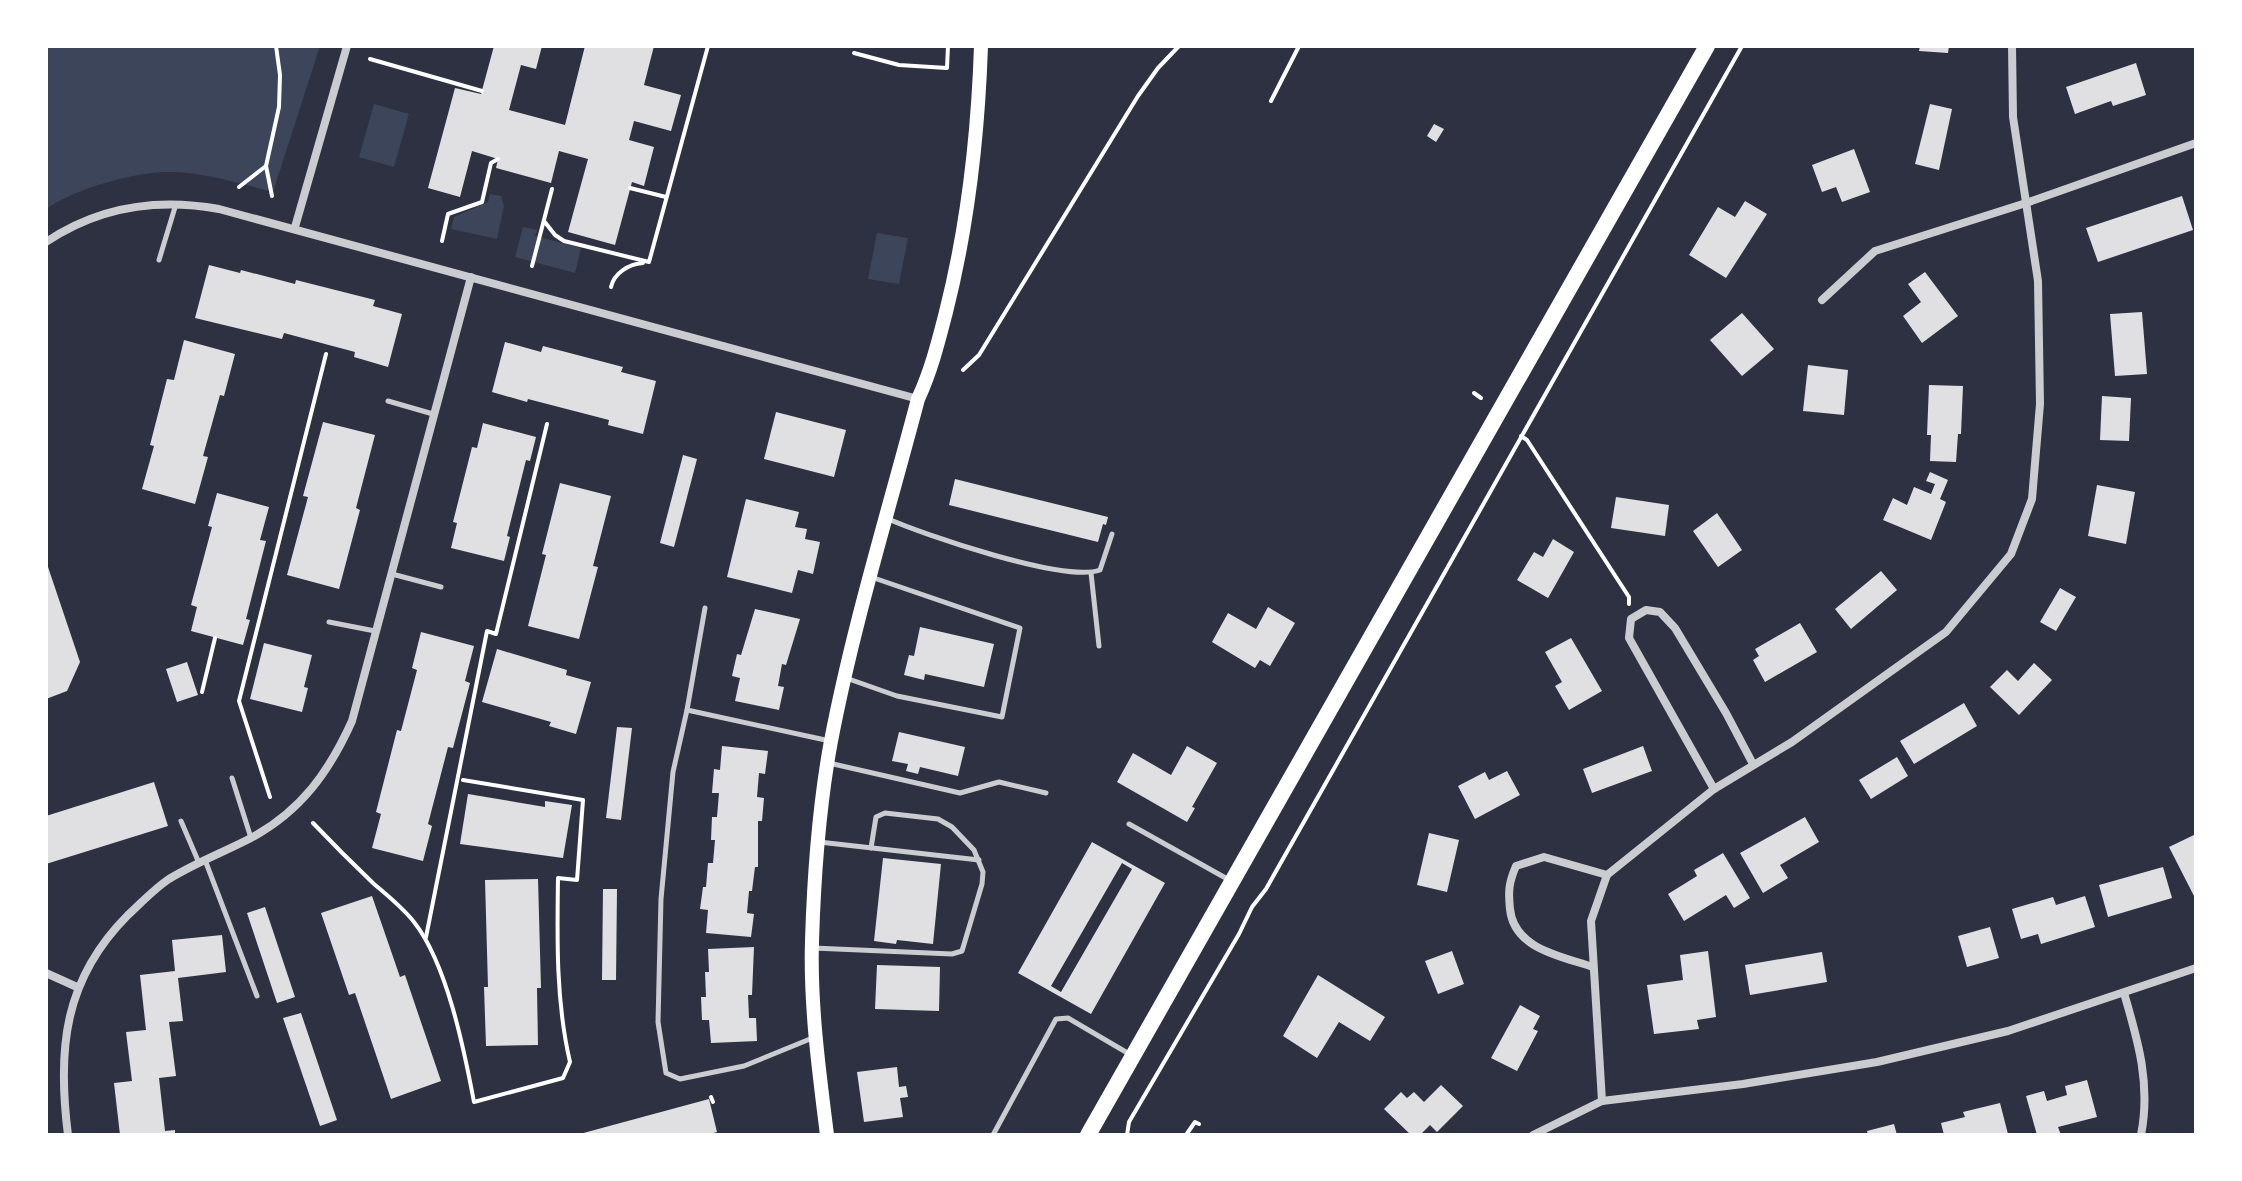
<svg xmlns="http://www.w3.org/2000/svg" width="2242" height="1181" viewBox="0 0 2242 1181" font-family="Ubuntu,sans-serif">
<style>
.green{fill:#3c4559}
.building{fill:#e0e0e3;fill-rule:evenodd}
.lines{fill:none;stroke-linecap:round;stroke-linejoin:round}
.path{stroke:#fff;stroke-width:4}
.service{stroke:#caccd0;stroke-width:5}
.minor{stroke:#caccd0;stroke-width:8}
.secondary{stroke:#fff;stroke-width:14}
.primary{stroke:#fff;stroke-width:16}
</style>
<rect width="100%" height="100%" fill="#2d3142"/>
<g class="green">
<path d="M46,46H320L273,192C238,183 201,171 164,172C128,174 75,189 46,209Z"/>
<path d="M374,104L409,114L394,167L359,157Z"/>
<path d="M490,194L501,196L504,206L497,239L451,229L454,217L488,202Z"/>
<path d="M523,227L537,230L535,236L581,248L575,273L515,257Z"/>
<path d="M877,233L908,238L899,284L868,279Z"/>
</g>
<g class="building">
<path d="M494,46H542L536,69L521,65L509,110L565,125L585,46H654L644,85L681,95L671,131L634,121L629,140L654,147L644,186L632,182L615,245L568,232L588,159L559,151L551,183L496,168L498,159L472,151L460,197L428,188L455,88L481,94Z"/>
<path d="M1920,46H1949L1948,53L1919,51Z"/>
<path d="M2136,63L2146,95L2113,106L2111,101L2075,114L2066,87Z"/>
<path d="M1930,104L1952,109L1939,170L1915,164Z"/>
<path d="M1434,124L1444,129L1436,142L1427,136Z"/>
<path d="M1854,149L1870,192L1842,202L1836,187L1822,192L1812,165Z"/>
<path d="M2182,196L2193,230L2098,262L2086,228Z"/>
<path d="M1745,201L1767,214L1726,278L1689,255L1718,207L1735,217Z"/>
<path d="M209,265L240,273L241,270L295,284L296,280L375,300L373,306L402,314L388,367L354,357L355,352L284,333L282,339L195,318Z"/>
<path d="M1925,272L1958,316L1922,343L1903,316L1921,302L1908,284Z"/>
<path d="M2142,312L2147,374L2115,376L2110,314Z"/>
<path d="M1742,313L1774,349L1742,376L1710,340Z"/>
<path d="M184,340L235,354L224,396L220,395L203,456L208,457L195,504L142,489L154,446L150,445L167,379L174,380Z"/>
<path d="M505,342L541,352L543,346L623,367L621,372L656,381L643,434L608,425L609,420L528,399L527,402L492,392Z"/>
<path d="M1808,365L1848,370L1844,415L1803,411Z"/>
<path d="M1929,385L1963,386L1961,434H1958L1956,462L1930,461L1931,435H1927Z"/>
<path d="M2102,396L2131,398L2129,441L2100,440Z"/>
<path d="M776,412L846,430L834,477L764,459Z"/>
<path d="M323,422L375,435L356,508L360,510L339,589L287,575L308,497L303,496Z"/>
<path d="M483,423L536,437L530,461L526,460L507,536L510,537L504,561L451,548L457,523L453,522L472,447L477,448Z"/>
<path d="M683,455L697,459L674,547L660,543Z"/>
<path d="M1930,472L1948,480L1940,499L1946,502L1931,540L1883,520L1893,498L1907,505L1914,487L1931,494L1935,484L1926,481Z"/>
<path d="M955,479L1108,517L1106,525L1103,524L1098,542L949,505Z"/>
<path d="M560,483L611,496L593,566L598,567L579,639L528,626L546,555L542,554Z"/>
<path d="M2097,485L2135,492L2126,544L2088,536Z"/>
<path d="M217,493L269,507L260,540L266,541L246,619L250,620L243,645L191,631L197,607L191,605L212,527L208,526Z"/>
<path d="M1616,497L1669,505L1665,536L1611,528Z"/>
<path d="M746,499L799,512L795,527L807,529L805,539L820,542L813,574L798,570L792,593L727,577Z"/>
<path d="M1717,513L1742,550L1718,567L1693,531Z"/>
<path d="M1553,539L1574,552L1548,598L1517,580L1534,552L1543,557Z"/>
<path d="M47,564L80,662L67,691L46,699Z"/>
<path d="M1881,571L1897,590L1851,629L1835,609Z"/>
<path d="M2060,588L2076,597L2056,631L2040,622Z"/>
<path d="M1268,607L1295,623L1270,666L1260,660L1255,668L1212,642L1228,613L1256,629Z"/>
<path d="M755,609L800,619L786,665L782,664L778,686L784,687L779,710L735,701L740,678L732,676L737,654L741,655Z"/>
<path d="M1800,623L1817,652L1765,682L1753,660L1759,656L1755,649Z"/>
<path d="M920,627L994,644L984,687L925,674L924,680L904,675L909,655L914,656Z"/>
<path d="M421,632L474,646L465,681L470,683L453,748L448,747L428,824L432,826L423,861L372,848L381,814L376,812L397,730L401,731L417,670L412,668Z"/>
<path d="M1571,638L1602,691L1569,710L1555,686L1562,682L1545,652Z"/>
<path d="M264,643L312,655L304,687L308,688L302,712L250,699Z"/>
<path d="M497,649L567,670L566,675L591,682L576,734L549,726L551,722L482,702Z"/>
<path d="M187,662L198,695L177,702L166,669Z"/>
<path d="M2034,663L2052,680L2019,715L1990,687L2007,670L2018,681Z"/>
<path d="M1964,703L1977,726L1914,764L1900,741Z"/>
<path d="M617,727L632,728L621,820L606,818Z"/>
<path d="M899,732L965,747L958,776L920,767L918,774L906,771L908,764L892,761Z"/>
<path d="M722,746L768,751L765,774L759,773L757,797L764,798L762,821H758V867H755L752,891H749L747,913L754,914L751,937L706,933L708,910L700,909L703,887H706L708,863H713L715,840H711L712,817H717L719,793H712L714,769L720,770Z"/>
<path d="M1187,746L1217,763L1192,807L1195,808L1187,822L1117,782L1133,753L1171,775Z"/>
<path d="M1643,746L1652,771L1592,793L1583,769Z"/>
<path d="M1897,757L1908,776L1871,799L1859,780Z"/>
<path d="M1507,771L1520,795L1475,819L1458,786L1485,772L1489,780Z"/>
<path d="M154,782L168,826L46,864V816Z"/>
<path d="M468,794L545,807V801L572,805L563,858L460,844Z"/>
<path d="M1805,817L1819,842L1780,865L1788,878L1763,893L1740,853Z"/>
<path d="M1429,833L1459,840L1447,892L1417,885Z"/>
<path d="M2196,834V895L2194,896L2169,847Z"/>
<path d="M1092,842L1165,883L1091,1014L1018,973ZM1122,863L1132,869L1061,992L1051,986Z"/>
<path d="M1723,853L1750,898L1734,908L1726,895L1684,921L1668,894L1697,876L1694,870Z"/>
<path d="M883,858L941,864L933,944L897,940L896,944L874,941Z"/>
<path d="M2163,867L2172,898L2108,917L2099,885Z"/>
<path d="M538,879L541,988H537L538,1045L486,1046L484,987H488L485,880Z"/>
<path d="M603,889H617L616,980H602Z"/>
<path d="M372,896L400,977L405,975L441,1081L391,1099L355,993L349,995L321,913Z"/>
<path d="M2085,896L2095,927L2041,944L2038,934L2021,939L2012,909L2053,897L2056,905Z"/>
<path d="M265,907L295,997L277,1003L247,913Z"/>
<path d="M1990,927L1999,958L1967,967L1958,936Z"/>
<path d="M222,935L226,972L178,978L183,1021L169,1022L176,1076L159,1078L165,1131L175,1130V1135H120L114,1083L132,1081L126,1032L146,1030L140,975L175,971L172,940Z"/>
<path d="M754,947L752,995H748L749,1018H756L757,1041L711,1043L709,1020H702L701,997H706L705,972H709L708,949Z"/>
<path d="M1452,951L1464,984L1438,994L1425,961Z"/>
<path d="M1708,951L1716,1017L1697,1020L1699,1029L1654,1034L1647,985L1683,980L1680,955Z"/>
<path d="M1822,952L1827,982L1750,995L1745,965Z"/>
<path d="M877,965L940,967L939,1011L875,1009Z"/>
<path d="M1318,975L1385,1017L1370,1041L1339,1022L1317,1058L1283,1036Z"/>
<path d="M1520,1005L1540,1016L1533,1029L1538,1031L1517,1071L1491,1058Z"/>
<path d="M301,1013L337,1120L320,1126L283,1018Z"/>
<path d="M897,1067L899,1087L906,1086L908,1097L900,1098L903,1117L864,1122L857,1072Z"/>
<path d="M2087,1080L2097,1117L2058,1127L2061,1135H2037L2026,1096L2044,1091L2047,1101L2067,1095L2065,1086Z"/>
<path d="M1441,1085L1463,1106L1437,1132L1430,1125L1420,1135H1411L1384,1109L1401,1092L1407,1098L1414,1092L1424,1102Z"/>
<path d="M709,1099L717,1132L706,1135H576Z"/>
<path d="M2000,1103L2008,1134L1944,1135L1941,1123L1965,1117L1963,1112Z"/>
<path d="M1894,1124L1897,1135H1868L1867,1131Z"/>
</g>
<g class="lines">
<g class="path">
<path d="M854,53L899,65L947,68L948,46"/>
<path d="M370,59L482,91"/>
<path d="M1271,101L1299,46"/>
<path d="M239,187L266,166"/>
<path d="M630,188L666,197"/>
<path d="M272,196L266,166L279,107L280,75L276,46"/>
<path d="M544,221L555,235L564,241L649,262L708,46"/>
<path d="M442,241L448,214L482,202L491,163L498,159"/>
<path d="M532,266L552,189"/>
<path d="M611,287C614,273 629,264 643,263"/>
<path d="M963,370L979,355L1138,96L1158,68L1179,46"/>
<path d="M1474,393L1481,398"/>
<path d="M1521,436L1527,440L1629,597V604"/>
<path d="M202,692L215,638"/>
<path d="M270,797L239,701L326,354"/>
<path d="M313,823C333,844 353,864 374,884C388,896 402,907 414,922C447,964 464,1049 474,1102L563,1078L570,1062C556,1002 557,940 558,878L577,880L583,800L463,780"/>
<path d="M426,937L487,631L496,634L547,424"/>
<path d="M711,1097L713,1102"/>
<path d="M1127,1135L1129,1122L1239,934L1252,907L1266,889L1742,46"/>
<path d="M1186,1135L1195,1122L1199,1124"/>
</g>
<g class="service">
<path d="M159,260L176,204"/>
<path d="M388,401L433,414"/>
<path d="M886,518C924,535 1065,583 1100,570L1112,534"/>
<path d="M1091,573L1099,646"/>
<path d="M392,574L441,587"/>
<path d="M705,608L687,710L830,741"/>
<path d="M329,622L375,631"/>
<path d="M846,678L897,696L1002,717L1020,628L871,577"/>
<path d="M687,710L673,772L661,899L658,1022L666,1073L680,1079L744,1066L815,1037"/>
<path d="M829,763L960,793L999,782L1046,793"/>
<path d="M232,778L251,838"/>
<path d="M181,821L199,863"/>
<path d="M1129,824L1231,881"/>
<path d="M819,842L979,860"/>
<path d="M205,860L257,996"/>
<path d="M813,948L952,954L962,951L982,884L983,872L974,850L952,827L938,819L885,813L876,817L871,848"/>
<path d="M993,1135L1056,1019L1068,1018L1131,1055"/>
</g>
<g class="minor">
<path d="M295,227L347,46"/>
<path d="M46,242C98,207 158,198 219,209L918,399"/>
<path d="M1822,300L1875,251L2026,203L2196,143"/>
<path d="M1714,789L1629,638L1631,619L1646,610L1660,612L1675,628L1726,713L1753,764"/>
<path d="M1593,967C1561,956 1514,949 1510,909C1508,891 1509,882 1516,866L1544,857L1607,875"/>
<path d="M46,973L77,987"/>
<path d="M2124,993C2138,1041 2151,1084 2141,1135"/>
<path d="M1602,1101L1591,921L1607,875L1714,789L1792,742L1946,632L2011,554L2032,499L2040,404L2038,281L2013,117L2012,46"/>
<path d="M68,1135C57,1049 64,979 128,915C141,903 154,889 169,879C195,863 224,852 251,838C301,811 329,772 352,721L471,277"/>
<path d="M1533,1135L1602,1101L1743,1084L1877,1062L2008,1031L2196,968"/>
</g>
<path class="secondary" d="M827,1135C819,1071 810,1005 812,941C814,875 819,806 831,741C853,626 888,513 918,399C931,371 938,343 946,312C968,225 978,136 981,46"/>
<path class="primary" d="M1088,1135L1707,46"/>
</g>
<rect width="2242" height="1181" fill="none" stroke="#ffffff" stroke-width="96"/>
</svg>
